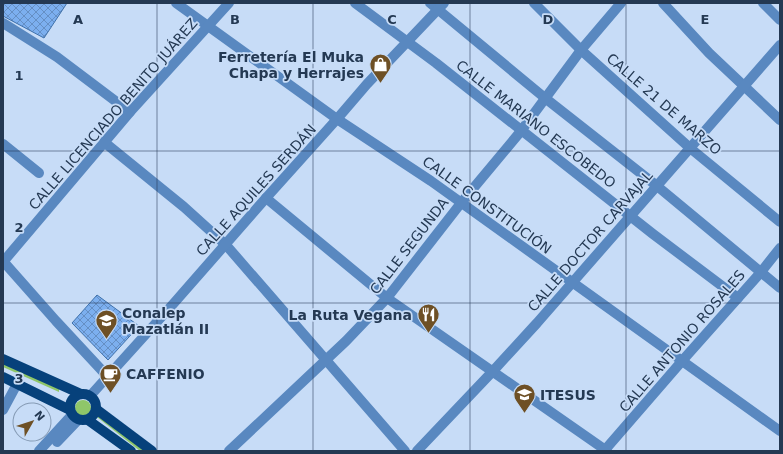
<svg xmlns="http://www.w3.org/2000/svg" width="783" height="454" viewBox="0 0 783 454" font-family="'DejaVu Sans',sans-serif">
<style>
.green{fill:#8fc669}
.building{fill:url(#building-cross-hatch);stroke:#3f71ab}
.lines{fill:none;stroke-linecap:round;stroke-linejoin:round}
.minor{stroke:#5988c0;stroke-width:10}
.major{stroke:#06417b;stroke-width:10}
.grid{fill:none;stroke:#243953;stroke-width:1;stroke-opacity:0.55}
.labels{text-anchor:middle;stroke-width:3.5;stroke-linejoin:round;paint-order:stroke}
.poi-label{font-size:14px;font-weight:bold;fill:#243953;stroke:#c7dcf7;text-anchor:start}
.street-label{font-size:14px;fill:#243953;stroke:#c7dcf7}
.grid-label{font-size:13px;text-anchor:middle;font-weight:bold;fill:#243953;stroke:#c7dcf7;stroke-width:3.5;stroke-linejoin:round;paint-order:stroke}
</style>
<defs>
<pattern id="building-cross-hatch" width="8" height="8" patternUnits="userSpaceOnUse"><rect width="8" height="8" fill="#7cafef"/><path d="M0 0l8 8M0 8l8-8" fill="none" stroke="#658fc4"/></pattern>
</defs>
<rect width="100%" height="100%" fill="#c7dcf7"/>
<g class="green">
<path d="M3,363L59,389V392L3,367Z"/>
<circle cx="83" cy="408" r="8"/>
<path d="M99,414L149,451H140L97,417Z"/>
</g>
<g class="building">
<path d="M3,3H67L44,38L3,16Z"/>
<path d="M97,295L139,326L108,360L72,323Z"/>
</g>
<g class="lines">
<g class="minor">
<path d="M176,3L337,119L431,181L780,431"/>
<path d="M355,3L436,63L653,234L738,298"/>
<path d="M430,3L545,98L657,186L780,288"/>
<path d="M534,3L581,50L690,148L780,222"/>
<path d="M663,3L709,53L780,120"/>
<path d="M763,3L780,20"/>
<path d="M3,23L57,57L130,112"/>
<path d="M104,142L184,207L226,245L405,451"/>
<path d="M3,144L39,173"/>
<path d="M266,198L387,298L607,451"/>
<path d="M3,261L56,321L108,377"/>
<path d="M3,262L130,112L229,3"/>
<path d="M90,396L174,303L266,198L337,119L367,84L444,3"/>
<path d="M3,410L17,384"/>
<path d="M57,442L78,420"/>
<path d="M39,451L72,415"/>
<path d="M229,451L346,341L387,298L461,203L521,131L581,50L621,3"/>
<path d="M417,451L493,371L537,323L780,45"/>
<path d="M604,451L682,361L761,272L780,248"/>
</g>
<g class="major">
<path d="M3,359L81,394"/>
<path d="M3,377L70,410"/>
<circle cx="83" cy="407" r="13"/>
<path d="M96,409L152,451"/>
<path d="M88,420L131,451"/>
</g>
</g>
<path class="grid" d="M157,3V451M313,3V451M470,3V451M626,3V451M3,151H780M3,303H780"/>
<defs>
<symbol id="shop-pin" viewBox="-11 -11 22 30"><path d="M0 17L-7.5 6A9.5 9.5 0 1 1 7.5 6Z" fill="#6e5025" stroke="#c7dcf7"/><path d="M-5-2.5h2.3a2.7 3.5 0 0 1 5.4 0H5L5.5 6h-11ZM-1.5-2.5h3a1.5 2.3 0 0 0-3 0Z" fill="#fff"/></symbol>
<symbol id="restaurant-pin" viewBox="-11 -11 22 30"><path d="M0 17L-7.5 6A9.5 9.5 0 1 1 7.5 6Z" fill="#6e5025" stroke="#c7dcf7"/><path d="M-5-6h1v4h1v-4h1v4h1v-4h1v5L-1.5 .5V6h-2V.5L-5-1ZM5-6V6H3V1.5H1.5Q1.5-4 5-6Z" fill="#fff"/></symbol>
<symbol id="university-pin" viewBox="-11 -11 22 30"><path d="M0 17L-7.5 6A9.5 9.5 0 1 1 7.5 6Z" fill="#6e5025" stroke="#c7dcf7"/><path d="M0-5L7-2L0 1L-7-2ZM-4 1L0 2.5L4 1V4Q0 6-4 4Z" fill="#fff"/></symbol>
<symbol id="cafe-pin" viewBox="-11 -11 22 30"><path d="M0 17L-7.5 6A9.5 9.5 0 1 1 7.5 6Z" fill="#6e5025" stroke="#c7dcf7"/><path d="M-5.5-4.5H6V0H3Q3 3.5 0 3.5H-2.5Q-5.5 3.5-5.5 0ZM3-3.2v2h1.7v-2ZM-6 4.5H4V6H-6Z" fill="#fff"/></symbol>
</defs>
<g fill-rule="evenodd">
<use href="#shop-pin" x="368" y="52" width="25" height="34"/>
<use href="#restaurant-pin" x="416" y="302" width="25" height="34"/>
<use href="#university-pin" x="94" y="308" width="25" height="34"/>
<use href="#cafe-pin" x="98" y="362" width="25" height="34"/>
<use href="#university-pin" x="512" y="382" width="25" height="34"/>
</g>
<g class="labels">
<g class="poi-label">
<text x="364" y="62" text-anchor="end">Ferretería El Muka<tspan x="364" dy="16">Chapa y Herrajes</tspan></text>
<text x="122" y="318">Conalep<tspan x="122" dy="16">Mazatlán II</tspan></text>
<text x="412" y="320" text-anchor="end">La Ruta Vegana</text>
<text x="126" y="379">CAFFENIO</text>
<text x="540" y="400">ITESUS</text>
</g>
<g class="street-label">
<text transform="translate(664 104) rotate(41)" y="5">CALLE 21 DE MARZO</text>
<text transform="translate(113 114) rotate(-49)" y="5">CALLE LICENCIADO BENITO JUÁREZ</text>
<text transform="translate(536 124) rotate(38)" y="5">CALLE MARIANO ESCOBEDO</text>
<text transform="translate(256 190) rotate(-48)" y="5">CALLE AQUILES SERDÁN</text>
<text transform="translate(487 205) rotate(36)" y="5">CALLE CONSTITUCIÓN</text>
<text transform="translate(590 241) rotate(-49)" y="5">CALLE DOCTOR CARVAJAL</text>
<text transform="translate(409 246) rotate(-52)" y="5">CALLE SEGUNDA</text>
<text transform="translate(682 341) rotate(-49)" y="5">CALLE ANTONIO ROSALES</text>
</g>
</g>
<g class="grid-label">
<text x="78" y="24">A</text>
<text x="235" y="24">B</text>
<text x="392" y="24">C</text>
<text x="548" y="24">D</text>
<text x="705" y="24">E</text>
<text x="19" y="80">1</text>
<text x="19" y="232">2</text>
<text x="19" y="383">3</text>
</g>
<rect width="783" height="454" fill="none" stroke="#243953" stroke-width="8"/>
<g transform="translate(32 422) rotate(51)"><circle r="19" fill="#c7dcf7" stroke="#869bb5"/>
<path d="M0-3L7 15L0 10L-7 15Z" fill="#6e5025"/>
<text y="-6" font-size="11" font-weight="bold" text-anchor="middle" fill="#243953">N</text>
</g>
</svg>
